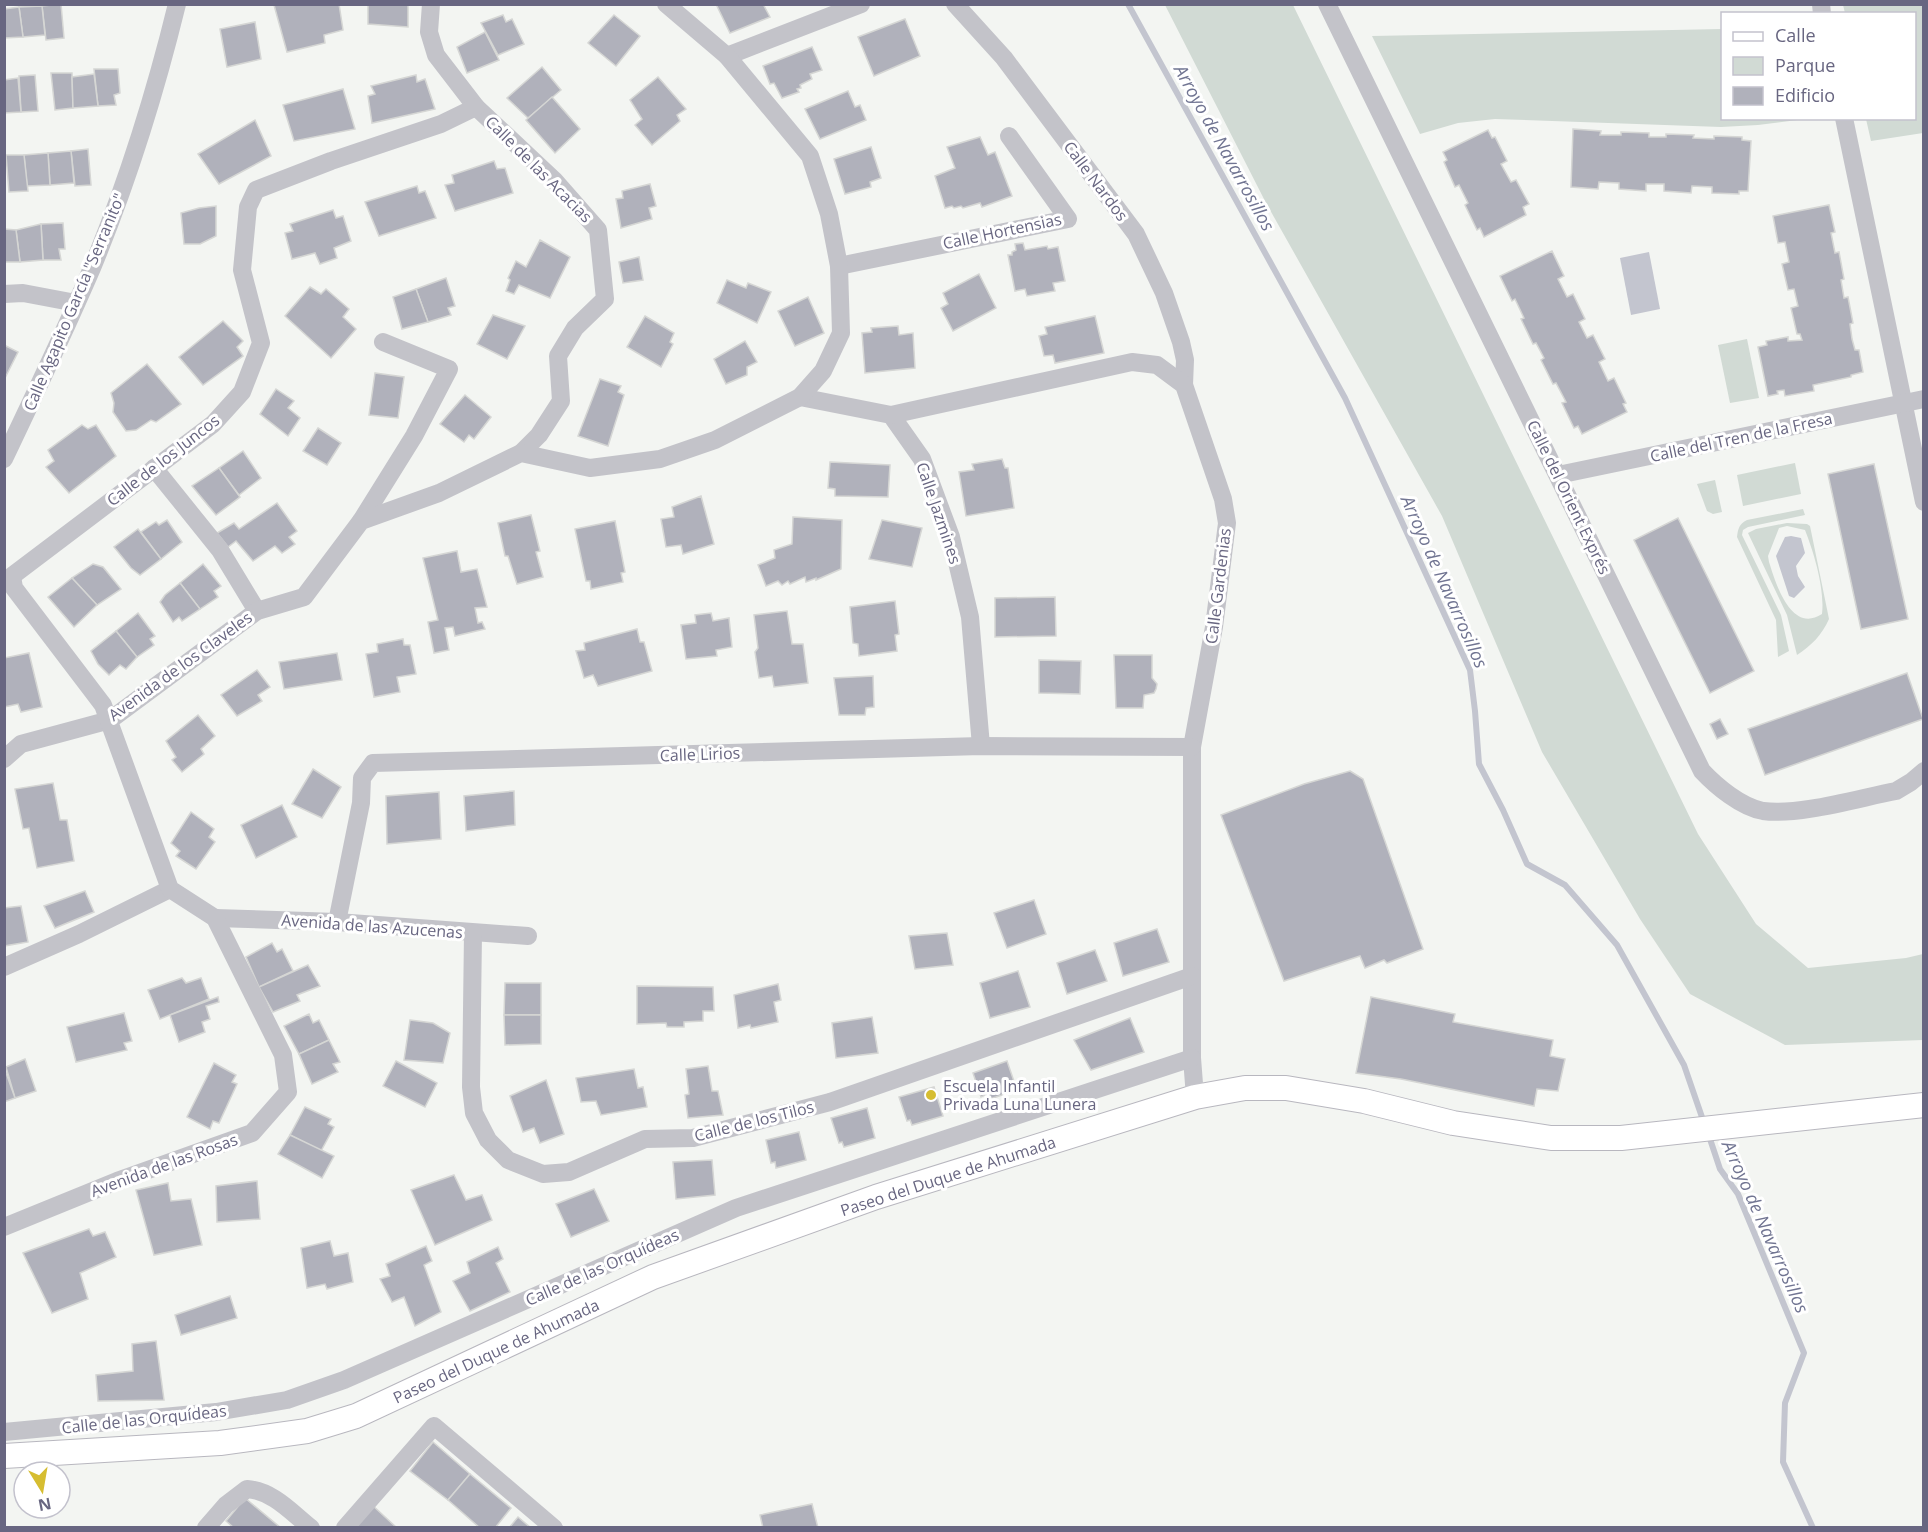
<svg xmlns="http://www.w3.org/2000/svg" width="1928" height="1532" viewBox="0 0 1928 1532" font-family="'Open Sans',sans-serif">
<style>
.green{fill:#d1dad4;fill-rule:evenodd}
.water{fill:#c3c5cf}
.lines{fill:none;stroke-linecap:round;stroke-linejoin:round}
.stream{stroke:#c3c5cf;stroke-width:6}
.building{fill:#b0b1bb;stroke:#d5d6d4;stroke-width:1.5}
.secondary-casing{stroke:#b8b7bf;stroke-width:26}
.minor{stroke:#c3c3c9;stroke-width:18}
.secondary{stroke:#fff;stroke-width:24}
.poi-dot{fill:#d6bd31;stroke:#fff;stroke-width:2}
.labels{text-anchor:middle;stroke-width:6;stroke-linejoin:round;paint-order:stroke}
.street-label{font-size:16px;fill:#686681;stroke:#fff}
.poi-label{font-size:16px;fill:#686681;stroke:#fff;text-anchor:start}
.water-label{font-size:18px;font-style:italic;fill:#717592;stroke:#fff}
</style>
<rect width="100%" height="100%" fill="#f3f5f2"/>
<g class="green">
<path d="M1165,5H1293L1698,834L1756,924L1808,968L1906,958L1923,954V1040L1785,1045L1690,994L1640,919L1542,752L1442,516L1265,201Z"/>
<path d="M1843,5H1923V133L1871,141L1866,119L1914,118V14L1845,13Z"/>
<path d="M1722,29V118L1805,119L1758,125L1721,127L1495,119L1458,123L1420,134L1372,36Z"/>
<path d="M1747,339L1759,398L1730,403L1718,345Z"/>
<path d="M1795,463L1801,494L1743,506L1737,475Z"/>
<path d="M1715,480L1722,512L1713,514L1707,511L1697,484Z"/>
<path d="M1803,509L1805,515L1748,527L1743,530L1742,535L1781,615L1789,651L1778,657L1776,620L1737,537C1738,529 1739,524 1747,520Z"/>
<path d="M1787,523L1807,524L1810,526L1829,619C1822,635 1811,646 1797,655L1787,615L1748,533L1756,529ZM1787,526L1805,530C1814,553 1825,589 1822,614C1791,634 1776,584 1769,562L1768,556L1779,528Z"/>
</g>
<g class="water">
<path d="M1649,252L1660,309L1631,315L1620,258Z"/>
<path d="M1791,536L1801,538L1805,553L1796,566L1798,576L1805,587L1794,598L1789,596L1776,556L1785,537Z"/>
</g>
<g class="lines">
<g class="stream">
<path d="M1128,4L1345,398L1470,670L1475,711L1479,764L1503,810L1527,864L1565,885L1617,945L1684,1065L1704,1123"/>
<path d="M1708,1133L1720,1169L1738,1194L1804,1353L1785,1403L1783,1462L1813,1528"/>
</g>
</g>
<g class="building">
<path d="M61,4L64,38L46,40L42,6Z"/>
<path d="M339,4L343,30L324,35L325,43L287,52L274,5Z"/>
<path d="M368,4H408V27L368,24Z"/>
<path d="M716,4H763L770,17L730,33Z"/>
<path d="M42,6L45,35L23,37L19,7Z"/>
<path d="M19,7L23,37L4,38V9Z"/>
<path d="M503,15L506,22L512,19L524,44L498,55L481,23Z"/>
<path d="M614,15L640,36L616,66L588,43Z"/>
<path d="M905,19L920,56L874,76L858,37Z"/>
<path d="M255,22L261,59L227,67L220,29Z"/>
<path d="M485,32L499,60L467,73L457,47Z"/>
<path d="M812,47L822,70L810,74L812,79L800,85L801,88L797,89L799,92L782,98L774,83L770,84L763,66Z"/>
<path d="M542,67L561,90L528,118L507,98Z"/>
<path d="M94,69H118L120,93L114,95L116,105L98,106Z"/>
<path d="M51,73H72L73,108L55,110Z"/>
<path d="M94,74L98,106L73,108L72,77Z"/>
<path d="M35,75L38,111L21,112L19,76Z"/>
<path d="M416,75L417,82L425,79L435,109L372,123L368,96L375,94L371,86Z"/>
<path d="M658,77L686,109L677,115L680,121L652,145L635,125L642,119L630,100Z"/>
<path d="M18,78L21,112L4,113V80Z"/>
<path d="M343,89L355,129L294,141L283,105Z"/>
<path d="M848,91L855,107L860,105L866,120L820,139L805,109Z"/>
<path d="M552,97L580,129L555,153L526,120Z"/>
<path d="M255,120L271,156L219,184L198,154Z"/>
<path d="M1573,129L1601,131L1600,135H1621V132L1649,133V137H1666V134L1694,135L1693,138L1714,139V136L1742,137V140L1751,141L1748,191H1739V194L1712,193V187L1692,186L1691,193L1664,191V184H1646V191L1619,189V183L1599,182L1598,189L1571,187Z"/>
<path d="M1488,130L1492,138L1495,137L1507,161L1501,164L1511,182L1516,180L1529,204L1523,207L1526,215L1484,237L1480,228L1477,230L1465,205L1468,203L1459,185L1455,187L1444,162L1447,160L1443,152Z"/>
<path d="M980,137L988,155L995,152L1012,196L982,207L980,203L963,208L961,206L954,208L952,206L945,208L935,176L955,168L947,147Z"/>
<path d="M871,147L881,178L870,182L871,187L845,194L834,159Z"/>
<path d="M88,149L91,185L75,186L71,151Z"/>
<path d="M71,151L74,183L50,185L48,153Z"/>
<path d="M48,153L50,185L27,186L24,155Z"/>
<path d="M6,155H24L28,191L9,192Z"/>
<path d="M494,161L497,169L505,168L513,193L455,211L445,185L454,183L452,175Z"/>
<path d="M650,184L656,206L649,208L652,219L621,228L616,199L623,198L622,191Z"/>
<path d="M417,186L419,193L425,191L436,218L379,236L365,202Z"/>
<path d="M1829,205L1835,232L1831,233L1835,253L1839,252L1844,279L1841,280L1844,298L1848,297L1853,323L1850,324L1852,339L1855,350H1859L1863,372L1851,375V377L1813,385L1814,391L1785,396L1784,390L1777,391L1778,394L1768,396L1758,347L1767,345L1766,341L1788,337V341L1802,340L1800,334H1797L1791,308L1798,306L1794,289L1788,290L1782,264L1789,262L1785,242L1778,243L1773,216Z"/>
<path d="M216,206V236L200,244H184L181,213L199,208Z"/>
<path d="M333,210L336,218L343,216L351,241L334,248L337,258L320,264L315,253L292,259L285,233L293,231L290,224Z"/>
<path d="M63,223L65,249H59L61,260H43L41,224Z"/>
<path d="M41,224L43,260L20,262L16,230Z"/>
<path d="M4,229L16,230L20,262H4Z"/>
<path d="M540,240L570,257L550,298L519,285L514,294L506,291L510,280L508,278L516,261L526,267Z"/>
<path d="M1023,243L1025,250L1047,246L1048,249L1058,247L1065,281L1053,283L1055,291L1027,296L1025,289L1015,291L1008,255H1012V252L1016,250L1015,244Z"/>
<path d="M1552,251L1564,276L1558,279L1567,297L1573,294L1585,319L1579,322L1587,338L1593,335L1605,359L1599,362L1608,381L1614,378L1626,403L1623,404L1627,412L1582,434L1578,426L1574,428L1562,403L1566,402L1556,383L1553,384L1541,360L1544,358L1536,343L1533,344L1521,319L1524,318L1515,299L1512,301L1500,276Z"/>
<path d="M639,257L643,280L623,283L619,262Z"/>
<path d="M979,274L996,308L953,331L941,308L948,304L943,293Z"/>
<path d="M446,278L455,306L448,308L451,315L428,322L416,289Z"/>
<path d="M727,280L746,288L748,283L771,292L757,323L717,303Z"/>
<path d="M310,287L321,294L326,289L349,309L343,317L356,329L331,358L285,316Z"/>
<path d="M416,289L428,322L402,329L393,297Z"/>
<path d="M808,297L824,333L795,346L778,311Z"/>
<path d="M493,315L525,326L507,359L477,344Z"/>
<path d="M645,316L674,333L670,342L673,344L661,367L627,347Z"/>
<path d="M1095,316L1104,353L1055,363L1053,355L1044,356L1039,336L1047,334L1045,327Z"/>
<path d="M223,321L243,341L237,347L243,356L203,385L179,357Z"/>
<path d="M898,326L899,335L913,333L915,368L865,373L862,333L872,332L871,328Z"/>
<path d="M745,341L757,362L747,367V375L726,384L714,359Z"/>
<path d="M4,345L18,352L4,380Z"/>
<path d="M147,364L181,404L156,422L151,420L136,430L126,431L113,412L114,403L111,393Z"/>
<path d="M375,373L404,377L398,418L369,415Z"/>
<path d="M600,379L621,386L618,392L624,395L608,446L578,436Z"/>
<path d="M276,389L294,401L288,408L300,418L288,436L260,414Z"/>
<path d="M465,395L491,417L474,439L469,435L464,442L440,424Z"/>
<path d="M82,425L88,429L96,425L116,456L69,493L46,467L54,461L48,450Z"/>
<path d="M318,428L341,443L327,465L303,451Z"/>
<path d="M243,451L261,478L239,495L219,468Z"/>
<path d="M1002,459L1005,468H1008L1014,508L966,516L959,472L974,470L972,464Z"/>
<path d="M830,462L890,465L888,497L835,496V489L828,488Z"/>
<path d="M1874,464L1908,619L1861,629L1828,474Z"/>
<path d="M219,468L240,497L216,515L192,486Z"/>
<path d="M701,496L714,544L683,554L681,545L666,547L661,519L674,517L672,507Z"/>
<path d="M277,503L297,531L289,537L295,544L282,553L275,546L253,561L236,541L228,547L217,533L234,523L239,529Z"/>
<path d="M531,515L540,551L536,552L543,577L517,584L508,556H505L498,523Z"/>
<path d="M793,517L842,520L841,569L816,580V578L806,582L805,577L790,584L788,581L782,585L778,581L766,586L758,565L775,558L774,550L792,544Z"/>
<path d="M1678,518L1754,671L1710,693L1634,540Z"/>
<path d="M167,520L182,542L161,559L141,532L156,522L159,525Z"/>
<path d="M882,520L922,528L912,567L869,559Z"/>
<path d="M615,521L625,572L621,573L623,582L591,589L590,581H586L575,529Z"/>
<path d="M138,529L161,559L140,575L131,568L114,547Z"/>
<path d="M457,551L461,572L477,569L487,607L475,608L478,623L482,622L485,629L455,636L453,627L445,628L449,650L434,653L428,622L438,620L423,558Z"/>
<path d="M93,564L103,567L121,589L97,605L72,578Z"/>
<path d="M203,564L221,586L214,591L218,597L200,609L180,583Z"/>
<path d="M72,578L97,605L74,627L48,597Z"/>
<path d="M180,583L200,609L182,621L179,617L173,622L160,602L165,595Z"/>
<path d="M1055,597L1056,636L995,637V598Z"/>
<path d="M895,601L899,634L895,635L897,651L859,656L858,644L853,643L850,607Z"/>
<path d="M787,611L792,644H803L808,683L774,687L772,676L759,678L755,652L758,648L754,615Z"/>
<path d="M138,613L155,636L150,639L154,645L137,657L116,631Z"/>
<path d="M711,613L713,621L729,618L732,647L716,650L717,656L686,659L681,625L696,623L695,615Z"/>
<path d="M637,629L640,642H644L652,671L598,686L593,675L584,678L576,651L585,650L584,643Z"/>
<path d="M116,631L137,657L126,669L120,665L109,675L98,664L91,651Z"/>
<path d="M403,639L404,645H410L416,674L397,677L400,692L374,697L366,654L378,652L377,644Z"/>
<path d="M29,653L42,707L21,712L18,704L4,707V658Z"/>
<path d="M337,653L342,680L284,689L279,662Z"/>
<path d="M1114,655H1152V678L1157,684L1156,689L1154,693L1144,695L1143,708H1116Z"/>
<path d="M1039,660L1081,661L1080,694L1039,693Z"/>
<path d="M257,670L270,687L258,695L262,701L237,716L221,695Z"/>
<path d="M1907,673L1923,719L1765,775L1748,729Z"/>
<path d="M873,676L874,707L866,708L865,715H839L834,678Z"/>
<path d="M198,715L215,736L201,749L204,754L182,772L172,760L176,757L166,741Z"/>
<path d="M1720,719L1728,734L1717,739L1710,724Z"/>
<path d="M313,769L341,787L322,818L292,804Z"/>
<path d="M1350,771L1363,779L1423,949L1387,963L1384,960L1365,968L1360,956L1284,981L1221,815L1304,784Z"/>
<path d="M53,783L60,820H67L74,861L37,868L29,828L23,829L15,789Z"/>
<path d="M514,791L515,825L466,831L464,796Z"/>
<path d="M439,792L441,839L387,844L386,796Z"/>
<path d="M282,805L297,837L256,858L241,825Z"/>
<path d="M191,812L214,829L209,837L215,842L196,869L176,856L180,851L171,843Z"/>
<path d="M85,891L94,912L55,928L44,906Z"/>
<path d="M1034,900L1046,934L1007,948L994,913Z"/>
<path d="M21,906L28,942L4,946V908Z"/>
<path d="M1157,929L1169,962L1123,976L1114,943Z"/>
<path d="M947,933L953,965L915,969L909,936Z"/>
<path d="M272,943L277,952L282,949L293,971L259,987L246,957Z"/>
<path d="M1095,950L1107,981L1067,994L1057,963Z"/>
<path d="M308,965L320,986L297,995L300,1001L273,1012L259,987Z"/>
<path d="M1018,971L1030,1007L990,1018L980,983Z"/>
<path d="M182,978L186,983L201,978L209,999L160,1019L148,990Z"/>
<path d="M505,983H541V1015H504Z"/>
<path d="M778,984L781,1000L774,1002L778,1022L751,1028L750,1025L738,1028L734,995Z"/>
<path d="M637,986L713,987L714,1011H703V1021L684,1022V1027H667L666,1023L637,1024Z"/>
<path d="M218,997L219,1002L206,1006L210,1019L202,1022L205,1032L179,1042L170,1015Z"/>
<path d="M1371,997L1455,1014L1453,1022L1553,1040L1550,1056L1565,1059L1558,1091L1537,1089L1534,1106L1401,1079L1356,1073Z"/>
<path d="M124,1013L132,1041L124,1043L127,1050L76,1062L67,1027Z"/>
<path d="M309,1014L313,1023L319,1020L329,1040L299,1054L284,1026Z"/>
<path d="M504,1015H541V1044L505,1045Z"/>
<path d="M872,1017L878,1053L836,1058L832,1023Z"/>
<path d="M1130,1018L1144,1052L1091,1070L1074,1040Z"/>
<path d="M410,1020L433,1023L450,1033L443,1063L404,1060Z"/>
<path d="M329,1040L340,1062L333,1064L338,1072L312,1084L299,1054Z"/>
<path d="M25,1059L36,1091L15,1098L6,1067Z"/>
<path d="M396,1061L437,1083L425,1107L383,1086Z"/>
<path d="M1007,1061L1017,1090L987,1100L985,1095L981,1097L973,1073Z"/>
<path d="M214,1063L236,1075L232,1082L237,1084L219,1123L213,1121L210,1129L187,1117Z"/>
<path d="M708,1066L712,1091H718L723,1115L688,1118L685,1095L689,1094L686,1069Z"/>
<path d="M4,1067L15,1098L4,1102Z"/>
<path d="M634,1069L638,1088L643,1087L647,1107L601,1115L596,1101L581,1102L576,1078Z"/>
<path d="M546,1080L564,1134L540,1143L534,1128L523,1132L510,1096Z"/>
<path d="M934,1087L943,1116L912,1125L910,1120L907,1121L899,1097Z"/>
<path d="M305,1107L331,1119L328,1124L334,1127L321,1151L290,1135Z"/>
<path d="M867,1108L875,1138L844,1147L842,1142L839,1143L831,1118Z"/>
<path d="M799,1132L806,1160L776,1168L775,1162L771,1163L766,1140Z"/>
<path d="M290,1135L334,1156L322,1178L278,1154Z"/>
<path d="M712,1160L715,1195L676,1199L673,1162Z"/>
<path d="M454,1175L466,1200L482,1195L492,1220L435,1245L411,1190Z"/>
<path d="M257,1181L260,1219L217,1222L216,1186Z"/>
<path d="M168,1183L171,1201L191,1199L202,1245L154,1255L136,1190Z"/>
<path d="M594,1189L609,1221L571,1237L556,1204Z"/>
<path d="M89,1229L93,1236L105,1232L116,1257L80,1273L88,1299L52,1313L23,1253Z"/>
<path d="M330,1241L334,1256L348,1253L353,1282L327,1289L325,1284L307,1288L301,1248Z"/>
<path d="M426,1246L432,1261L424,1265L441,1312L415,1326L404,1297L392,1302L380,1279L390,1276L386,1264Z"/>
<path d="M498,1247L503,1259L496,1263L510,1292L470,1311L453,1281L470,1273L467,1262Z"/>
<path d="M230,1296L237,1318L181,1335L175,1315Z"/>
<path d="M156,1341L164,1400L98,1401L96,1375L133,1371L132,1344Z"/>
<path d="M433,1442L470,1474L448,1500L410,1471Z"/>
<path d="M470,1474L511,1508L495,1528H480L448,1500Z"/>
<path d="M245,1498L281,1528H234L226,1521Z"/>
<path d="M371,1504L397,1528H350Z"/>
<path d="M812,1504L818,1528H763L760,1515Z"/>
<path d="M518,1517L531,1528H509Z"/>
</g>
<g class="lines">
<defs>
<path id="secondary" d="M4,1456L220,1443L307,1431L356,1416L653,1277L876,1197L1195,1097L1245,1088H1286L1364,1101L1453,1123L1551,1138H1621L1924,1105"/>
</defs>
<use href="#secondary" class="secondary-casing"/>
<g class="minor">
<path d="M431,4L429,32L436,55L476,107L554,180L598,230L605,299L575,328L558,356L561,401L539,435L521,453"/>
<path d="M955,4L1004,58L1136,234L1164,293L1181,342L1185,360L1184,385"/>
<path d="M1327,4L1702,771C1716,786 1741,807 1763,811C1799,816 1859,798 1896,791L1911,782L1924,771"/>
<path d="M1821,4L1822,14"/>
<path d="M727,56L861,4"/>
<path d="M1844,118L1924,502"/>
<path d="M839,266L1068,219L1009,136"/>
<path d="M4,294L23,293L76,303"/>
<path d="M800,397L891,415L922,459L951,537L970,617L981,746"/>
<path d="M891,415L1132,362L1157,365L1184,385L1223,499L1227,523L1214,627L1192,747V1058L1195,1097"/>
<path d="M4,459C34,396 64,333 92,268C127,183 155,94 177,4"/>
<path d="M154,468L220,550L257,611"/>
<path d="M1558,475L1924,399"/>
<path d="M361,521L414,436L449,369L383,342"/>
<path d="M4,759L21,744L110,720L257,611L304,597L361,521L439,493L521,453L590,468L660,459L715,440L800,397L823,371L841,333L839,266L829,214L810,156L727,56L666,4"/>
<path d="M215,918L337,922L528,936"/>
<path d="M337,922L361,803L362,778L373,763L981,746L1192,747"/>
<path d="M473,933L471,1087L474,1113L488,1140L508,1160L543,1174L569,1172L645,1139L693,1138L830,1102L1192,976"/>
<path d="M4,967L79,934L170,889"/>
<path d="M4,1227L117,1181L252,1133L288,1092L283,1055L215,918L170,889L103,705L14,588L12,576L213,424L242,392L261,343L242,270L248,207L256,190L331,161L441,124L476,107"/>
<path d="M4,1432L216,1412L287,1400L344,1380L736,1208L1192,1058"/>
<path d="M206,1528L226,1505L247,1489C273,1491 291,1512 311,1528"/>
<path d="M345,1528L434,1426L554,1528"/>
</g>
<use href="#secondary" class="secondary"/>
</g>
<circle class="poi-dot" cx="931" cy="1095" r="6"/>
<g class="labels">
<g class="street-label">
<text transform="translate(539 169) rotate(45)" y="6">Calle de las Acacias</text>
<text transform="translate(1096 181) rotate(53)" y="6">Calle Nardos</text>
<text transform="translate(1002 231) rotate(-12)" y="6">Calle Hortensias</text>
<text transform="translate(74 302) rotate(-67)" y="6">Calle Agapito García "Serranito"</text>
<text transform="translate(1741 437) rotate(-12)" y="6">Calle del Tren de la Fresa</text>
<text transform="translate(163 460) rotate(-38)" y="6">Calle de los Juncos</text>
<text transform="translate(1569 497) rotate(64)" y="6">Calle del Orient Exprés</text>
<text transform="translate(939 513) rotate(71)" y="6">Calle Jazmines</text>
<text transform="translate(1218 586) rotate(-83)" y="6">Calle Gardenias</text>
<text transform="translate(180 666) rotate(-36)" y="6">Avenida de los Claveles</text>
<text transform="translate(700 754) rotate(-2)" y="6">Calle Lirios</text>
<text transform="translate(372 926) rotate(4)" y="6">Avenida de las Azucenas</text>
<text transform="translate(754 1121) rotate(-14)" y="6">Calle de los Tilos</text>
<text transform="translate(164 1165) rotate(-20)" y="6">Avenida de las Rosas</text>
<text transform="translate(948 1176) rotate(-18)" y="6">Paseo del Duque de Ahumada</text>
<text transform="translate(602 1267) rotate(-24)" y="6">Calle de las Orquídeas</text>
<text transform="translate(496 1351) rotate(-25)" y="6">Paseo del Duque de Ahumada</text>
<text transform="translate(144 1419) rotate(-6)" y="6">Calle de las Orquídeas</text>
</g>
<g class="poi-label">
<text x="943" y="1092">Escuela Infantil<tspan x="943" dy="18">Privada Luna Lunera</tspan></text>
</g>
<g class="water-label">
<text transform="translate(1224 148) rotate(61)" y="6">Arroyo de Navarrosillos</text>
<text transform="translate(1444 582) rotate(66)" y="6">Arroyo de Navarrosillos</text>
<text transform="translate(1765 1227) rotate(66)" y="6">Arroyo de Navarrosillos</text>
</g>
</g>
<rect width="1928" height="1532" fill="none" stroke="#686681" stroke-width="12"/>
<rect x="1721" y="12" width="195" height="108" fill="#ffffff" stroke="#c3c2cd" stroke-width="1.5"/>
<rect x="1733" y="32" width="30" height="9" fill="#ffffff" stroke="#c3c2cd" stroke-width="1.5"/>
<text x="1775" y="42" font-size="18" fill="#686681">Calle</text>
<rect x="1733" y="57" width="30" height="18" fill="#d1dad4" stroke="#c3c2cd" stroke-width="1.5"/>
<text x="1775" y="72" font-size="18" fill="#686681">Parque</text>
<rect x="1733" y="87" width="30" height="18" fill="#b0b1bb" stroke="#c3c2cd" stroke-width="1.5"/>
<text x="1775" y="102" font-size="18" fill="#686681">Edificio</text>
<g transform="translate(42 1490) rotate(169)"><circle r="28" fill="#ffffff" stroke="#c3c2cd" stroke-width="1.5"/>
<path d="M0-4.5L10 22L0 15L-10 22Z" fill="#d6bd31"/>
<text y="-9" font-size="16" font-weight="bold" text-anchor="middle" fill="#686681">N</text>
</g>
</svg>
